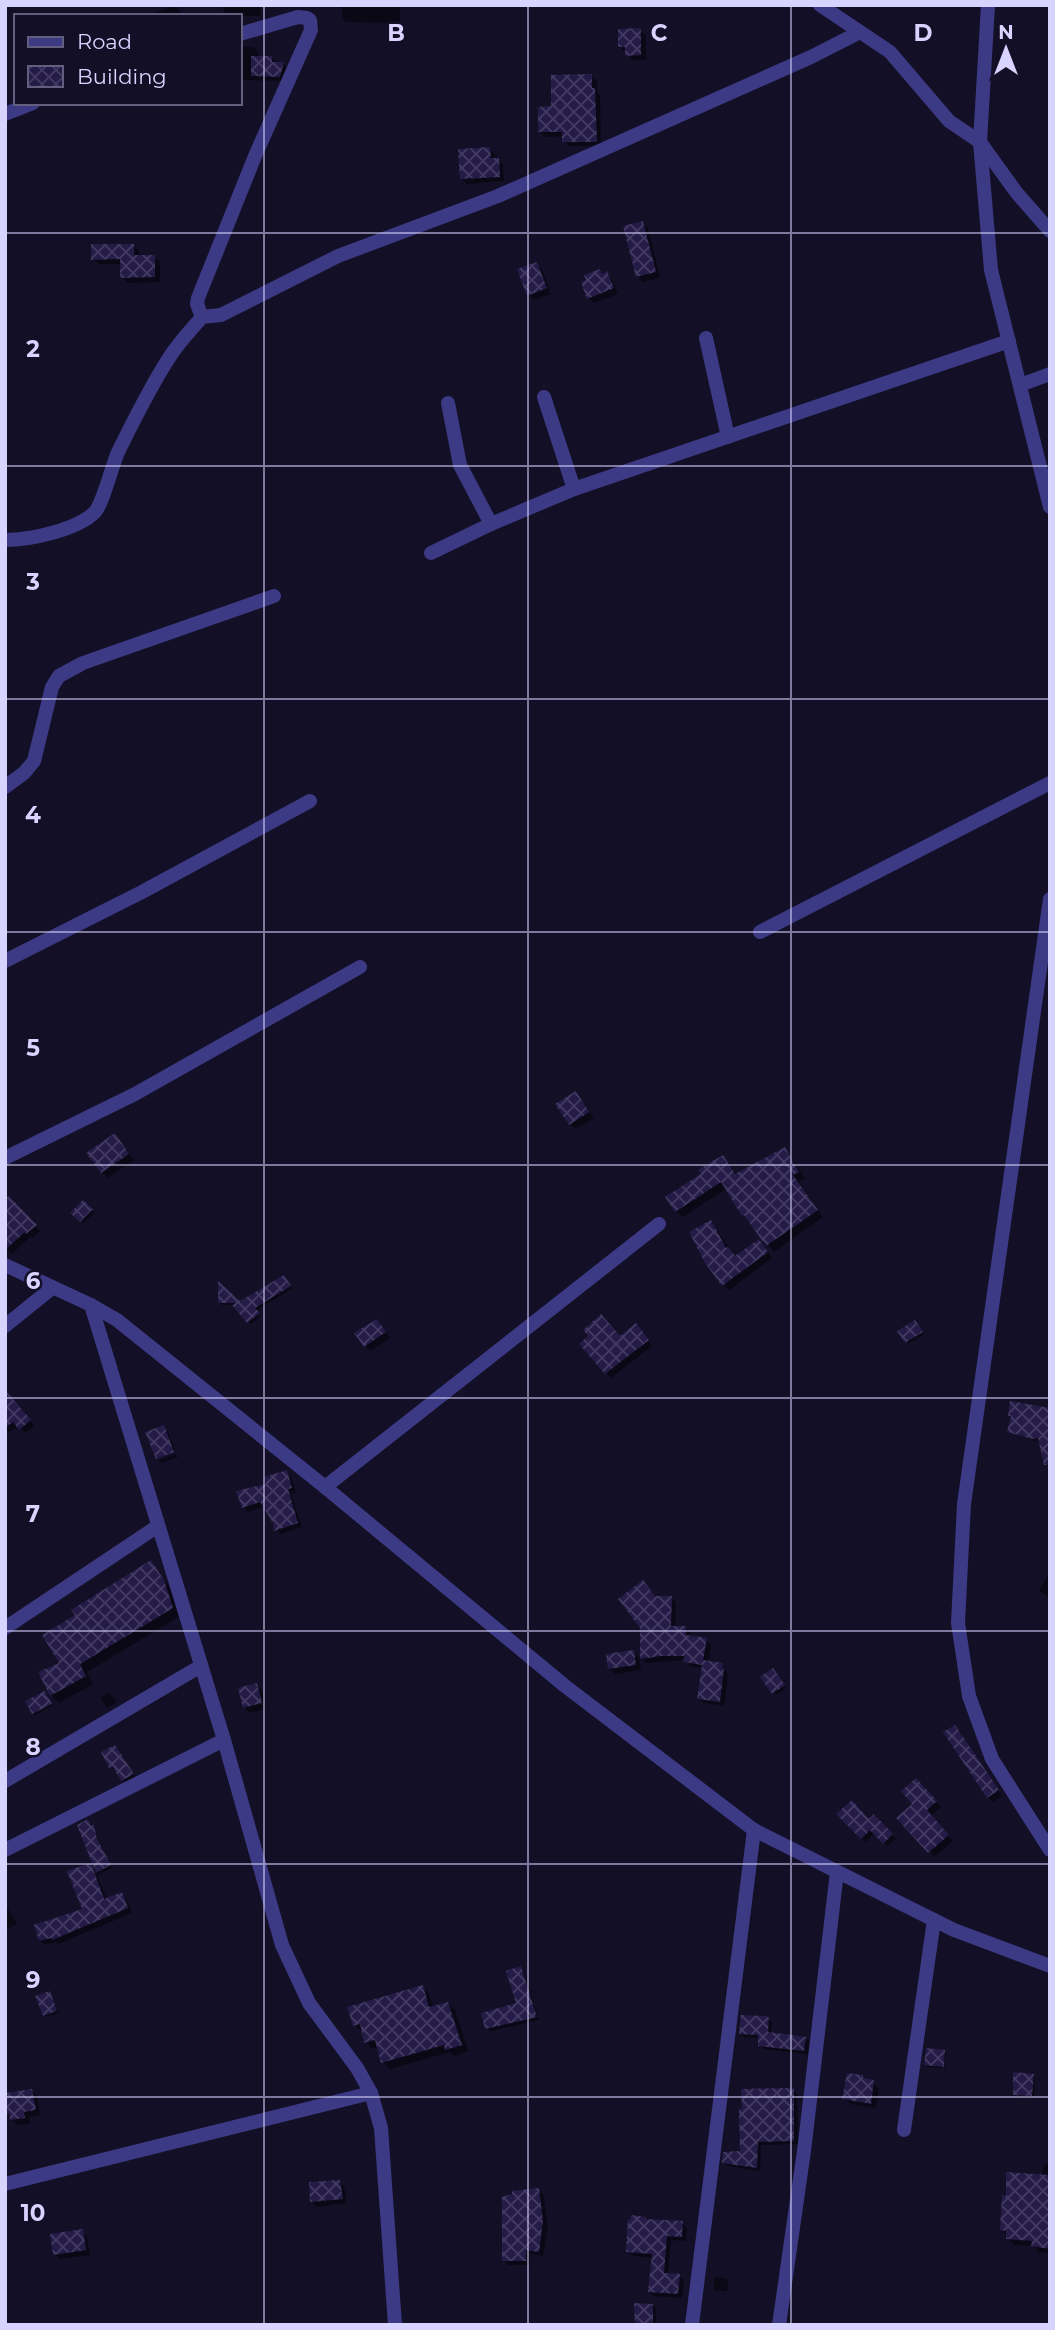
<svg xmlns="http://www.w3.org/2000/svg" width="1055" height="2330" viewBox="0 0 1055 2330" font-family="Montserrat,sans-serif">
<style>
.shadow{fill:#0007}
.building{fill:url(#building-cross-hatch)}
.lines{fill:none;stroke-linecap:round;stroke-linejoin:round}
.minor{stroke:#3d3a85;stroke-width:14}
.grid{fill:none;stroke:#d9d4ff;stroke-width:2;stroke-opacity:0.55}
.grid-label{font-size:23px;text-anchor:middle;font-weight:bold;fill:#d9d4ff;stroke:#130f26;stroke-width:5;stroke-linejoin:round;paint-order:stroke}
</style>
<defs>
<pattern id="building-cross-hatch" width="8" height="8" patternUnits="userSpaceOnUse" patternTransform="scale(1.75)"><rect width="8" height="8" fill="#241b47"/><path d="M0 0l8 8M0 8l8-8" fill="none" stroke="#433b63"/></pattern>
</defs>
<rect width="100%" height="100%" fill="#130f26"/>
<g class="shadow">
<path d="M176,5L183,16H157L156,13Z"/>
<path d="M222,5H260L261,16H226Z"/>
<path d="M331,5H400V23L346,22L342,18V8Z"/>
<path d="M640,30L646,36V60H632L620,47Z"/>
<path d="M240,47H253L258,52V58H272L277,64H283L287,68L284,81L244,80L240,76Z"/>
<path d="M592,76L597,81V92L600,95L601,146H569L564,141V136L545,137L540,132L553,108Z"/>
<path d="M489,149L495,155V160H498L503,165L504,181L467,184L461,178Z"/>
<path d="M642,223L648,228L660,278L643,282L638,276Z"/>
<path d="M133,246L139,251V257H154L160,262V282L128,283L122,277V264H99L93,259Z"/>
<path d="M537,264L542,270L551,294L534,300L529,295Z"/>
<path d="M599,271L603,275L607,274L612,279L618,294L594,303L589,298Z"/>
<path d="M575,1093L594,1118L576,1129L570,1124Z"/>
<path d="M115,1136L134,1160L108,1178L102,1172Z"/>
<path d="M785,1149L791,1156L805,1179L799,1182L823,1217L774,1252L751,1221L743,1215L727,1188L683,1217L676,1211L703,1174L723,1157L737,1175Z"/>
<path d="M9,1198L40,1231L33,1238L31,1236L12,1254L5,1248Z"/>
<path d="M83,1202L94,1213L83,1223L73,1213Z"/>
<path d="M711,1222L736,1258L764,1246L772,1258L729,1290L723,1285Z"/>
<path d="M286,1279L292,1289L255,1311L260,1316L251,1324L234,1305H222L220,1302L240,1303Z"/>
<path d="M377,1321L390,1338L371,1351L365,1346Z"/>
<path d="M917,1324L924,1334L908,1344L906,1342Z"/>
<path d="M640,1330L652,1346L611,1378L581,1344L620,1338Z"/>
<path d="M1011,1403L1040,1439L1035,1441L1009,1432L1012,1418L1009,1415Z"/>
<path d="M5,1404H16L35,1426L25,1433L19,1426L5,1435Z"/>
<path d="M163,1427L168,1432L175,1450L157,1459L148,1433Z"/>
<path d="M176,1454L178,1457L162,1463L159,1460Z"/>
<path d="M287,1472L291,1477L296,1492L291,1494L302,1527L280,1534L265,1506L248,1512L243,1507Z"/>
<path d="M151,1562L171,1589L180,1616L87,1672L93,1684L59,1703L51,1695L77,1616Z"/>
<path d="M1050,1572V1598L1039,1591Z"/>
<path d="M656,1597L671,1598L676,1603L675,1628H685L690,1633V1637L706,1640L711,1644L708,1663L722,1665L728,1675L724,1706L704,1703L699,1699L703,1668L690,1666L685,1660L646,1663L642,1658Z"/>
<path d="M633,1652L639,1658L641,1670L615,1674L609,1668Z"/>
<path d="M775,1673L786,1688L776,1695L763,1677Z"/>
<path d="M257,1685L262,1691L266,1709L250,1713L244,1707Z"/>
<path d="M109,1692L117,1702L107,1708L101,1698Z"/>
<path d="M47,1695L52,1706L35,1715L33,1713Z"/>
<path d="M955,1727L1002,1796L993,1802L988,1797Z"/>
<path d="M115,1747L137,1779L127,1784L117,1771L111,1767Z"/>
<path d="M916,1780L941,1807L931,1816L953,1841L934,1857L899,1818L914,1804Z"/>
<path d="M838,1814L869,1821L874,1817L896,1839L887,1846L874,1833L866,1842Z"/>
<path d="M79,1825L95,1829L99,1843L112,1868L97,1875L107,1900L121,1894L126,1899L132,1913L58,1944L56,1942L45,1945L40,1940L84,1910L90,1865L98,1873Z"/>
<path d="M5,1904L17,1924L5,1930Z"/>
<path d="M520,1968L524,1972L539,2020L490,2031L487,2028L518,2005Z"/>
<path d="M422,1987L429,1994L433,2008L448,2004L455,2010L468,2051L454,2056L450,2052L390,2069L383,2062L378,2047L372,2049L366,2042L363,2032L355,2025Z"/>
<path d="M50,1993L59,2013L46,2017L44,2015Z"/>
<path d="M768,2019L772,2023L771,2034L806,2039L809,2042L808,2054L763,2049L760,2046V2038L744,2037L740,2033Z"/>
<path d="M944,2052L946,2054L945,2068L928,2067L926,2064Z"/>
<path d="M1033,2075L1035,2078L1034,2098L1017,2097L1014,2095Z"/>
<path d="M862,2077L879,2088L876,2108L850,2104L844,2098Z"/>
<path d="M793,2090L797,2094L798,2144L761,2145L760,2171L728,2166L724,2163L741,2153Z"/>
<path d="M31,2091L37,2096L40,2115L29,2117L30,2123L17,2125L6,2114Z"/>
<path d="M1044,2164L1050,2165V2253L1039,2252L1034,2246L1014,2245L1002,2230L1008,2197L1042,2176Z"/>
<path d="M339,2181L344,2186L347,2203L317,2207L312,2202Z"/>
<path d="M538,2189L543,2194L548,2227L543,2256L530,2254V2265H508L503,2260Z"/>
<path d="M646,2218L649,2221L682,2223L687,2228L686,2241L671,2240L668,2275L679,2276L684,2280L682,2298L654,2296L650,2292L654,2258L633,2256L628,2252Z"/>
<path d="M82,2231L87,2237L90,2255L60,2259L54,2254Z"/>
<path d="M714,2277L725,2278L728,2280L727,2291H716L714,2289Z"/>
<path d="M636,2305H653L656,2309V2323L659,2325H635Z"/>
</g>
<g class="building">
<path d="M641,28V55L625,56V47H618V29Z"/>
<path d="M251,56H272V62H284L280,77L251,76Z"/>
<path d="M592,74V88H595L597,142H562V132H538V107L551,106V75Z"/>
<path d="M490,147L491,158H499L500,177L460,179L458,149Z"/>
<path d="M643,221L656,272L636,277L623,226Z"/>
<path d="M91,244H134V255H155V277L120,278V259L91,260Z"/>
<path d="M537,262L547,288L527,296L517,269Z"/>
<path d="M600,269L602,274L607,271L614,288L587,299L581,282L586,280L584,275Z"/>
<path d="M576,1091L589,1112L569,1125L555,1104Z"/>
<path d="M115,1133L129,1154L101,1173L86,1153Z"/>
<path d="M785,1147L799,1172L793,1175L818,1210L766,1246L744,1215L742,1216L721,1182L675,1212L665,1197L701,1174L698,1170L723,1155L735,1174Z"/>
<path d="M9,1196L37,1225L26,1234L25,1232L5,1250V1199Z"/>
<path d="M83,1200L93,1209L80,1222L70,1213Z"/>
<path d="M711,1220L726,1248L728,1247L735,1256L759,1239L768,1252L722,1286L705,1263L689,1232Z"/>
<path d="M284,1275L291,1286L255,1308L260,1313L247,1323L232,1305L236,1303H218V1281L240,1301Z"/>
<path d="M601,1314L620,1336L636,1323L649,1340L605,1374L579,1344L588,1336L583,1330Z"/>
<path d="M377,1319L386,1332L364,1347L354,1333Z"/>
<path d="M915,1320L923,1332L905,1343L897,1331Z"/>
<path d="M5,1390L31,1420L19,1430L13,1422L5,1428Z"/>
<path d="M1010,1401L1050,1408V1465H1044L1038,1438L1032,1439L1007,1432L1011,1416H1008Z"/>
<path d="M164,1425L174,1452L156,1459L145,1432Z"/>
<path d="M287,1470L292,1488L288,1489L298,1523L274,1531L273,1523L260,1502L242,1508L236,1491L266,1484L264,1477Z"/>
<path d="M151,1560L164,1580L173,1608L80,1664L86,1676L50,1696L38,1672L59,1663L42,1635L75,1615L71,1610Z"/>
<path d="M643,1580L655,1596H672L671,1626H686V1635L707,1638L703,1660L723,1663L722,1668H724L720,1702L697,1699L702,1665L683,1662L684,1656H661L640,1659V1628L618,1599Z"/>
<path d="M634,1650L636,1665L608,1669L606,1654Z"/>
<path d="M773,1668L785,1685L772,1694L760,1677Z"/>
<path d="M257,1683L262,1703L243,1708L238,1688Z"/>
<path d="M45,1691L52,1704L32,1714L25,1701Z"/>
<path d="M955,1725L999,1790L987,1798L943,1732Z"/>
<path d="M115,1745L134,1774L121,1781L113,1767L109,1768L101,1752Z"/>
<path d="M916,1778L937,1801L927,1810L949,1835L928,1853L896,1818L912,1804L901,1791Z"/>
<path d="M852,1800L869,1819L874,1814L893,1834L883,1844L870,1830L861,1839L836,1814Z"/>
<path d="M88,1819L91,1826L94,1825L97,1839L111,1865L96,1873L77,1825Z"/>
<path d="M91,1863L104,1899L122,1892L128,1908L52,1940L51,1938L39,1941L34,1925L82,1909L67,1871Z"/>
<path d="M521,1966L537,2017L485,2029L481,2013L516,2003L506,1971Z"/>
<path d="M423,1985L429,2007L448,2002L462,2045L445,2050L444,2045L381,2063L375,2040L364,2043L360,2024L353,2026L347,2007Z"/>
<path d="M50,1991L57,2011L43,2016L35,1996Z"/>
<path d="M741,2015L767,2016L769,2018L768,2032L806,2037L804,2051L758,2046V2035L739,2034Z"/>
<path d="M926,2048L945,2050L944,2067L924,2065Z"/>
<path d="M1013,2072L1034,2074L1032,2096L1013,2095Z"/>
<path d="M847,2073L863,2075V2078L874,2080L871,2104L842,2099Z"/>
<path d="M794,2088V2141L758,2142L757,2168L722,2163L723,2152L740,2151L739,2109H742L741,2089Z"/>
<path d="M32,2089L36,2110L24,2112L25,2118L10,2120L9,2114L5,2115V2093Z"/>
<path d="M1006,2172L1050,2175V2249L1031,2246L1032,2241L1006,2239V2231L1000,2230L1002,2195L1006,2196Z"/>
<path d="M340,2180L343,2199L310,2202L309,2182Z"/>
<path d="M539,2188L543,2221L539,2252L526,2250V2261H502V2197L512,2194V2191Z"/>
<path d="M631,2215L646,2217V2219L683,2221L682,2237L667,2236L664,2273L680,2274L678,2294L648,2292L652,2254L626,2252L628,2219L630,2220Z"/>
<path d="M83,2229L86,2250L53,2255L50,2234Z"/>
<path d="M634,2303L653,2304V2325H635Z"/>
</g>
<g class="lines">
<g class="minor">
<path d="M820,5L890,52L949,121L980,142L1016,192L1050,231"/>
<path d="M988,5L980,142L991,270L1050,507"/>
<path d="M5,114L33,103"/>
<path d="M202,317L197,304L198,298L255,156L311,30L310,20L307,18L298,17L240,34"/>
<path d="M706,338L728,437"/>
<path d="M1020,385L1050,374"/>
<path d="M544,397L574,489"/>
<path d="M448,403L460,465L491,524"/>
<path d="M5,540C30,540 77,530 95,512C103,503 112,466 118,452C133,422 150,387 169,358C178,343 191,330 202,317L221,315L338,256L498,196L811,57L860,32"/>
<path d="M431,553L491,524L574,489L1009,341"/>
<path d="M5,787L24,773L34,761L52,687L59,676L83,663L274,596"/>
<path d="M1050,899L964,1504L958,1623L969,1696L992,1759L1050,1850"/>
<path d="M760,932L1050,783"/>
<path d="M5,961L142,892L310,801"/>
<path d="M5,1158L135,1094L360,967"/>
<path d="M5,1265L91,1305L117,1320L325,1487L565,1686L754,1830L954,1930L1050,1966"/>
<path d="M91,1305L224,1740L282,1945L309,2003L357,2068L371,2093L381,2128L395,2325"/>
<path d="M5,1326L52,1288"/>
<path d="M325,1487L659,1224"/>
<path d="M5,1628L158,1526"/>
<path d="M5,1781L201,1666"/>
<path d="M5,1850L224,1740"/>
<path d="M904,2130L934,1920"/>
<path d="M5,2184L371,2093"/>
<path d="M692,2325L754,1830"/>
<path d="M779,2325L804,2151L837,1872"/>
</g>
</g>
<path class="grid" d="M264,5V2325M528,5V2325M791,5V2325M5,233H1050M5,466H1050M5,699H1050M5,932H1050M5,1165H1050M5,1398H1050M5,1631H1050M5,1864H1050M5,2097H1050"/>
<g class="grid-label">
<text x="396" y="41">B</text>
<text x="659" y="41">C</text>
<text x="923" y="41">D</text>
<text x="33" y="357">2</text>
<text x="33" y="590">3</text>
<text x="33" y="823">4</text>
<text x="33" y="1056">5</text>
<text x="33" y="1289">6</text>
<text x="33" y="1522">7</text>
<text x="33" y="1755">8</text>
<text x="33" y="1988">9</text>
<text x="33" y="2221">10</text>
</g>
<rect width="1055" height="2330" fill="none" stroke="#d9d4ff" stroke-width="14"/>
<rect x="14" y="14" width="228" height="91" fill="#130f26" stroke="#625e7d" stroke-width="2"/>
<rect x="28" y="37" width="35" height="10" fill="#3d3a85" stroke="#625e7d" stroke-width="2"/>
<text x="77" y="49" font-size="21" fill="#d9d4ff">Road</text>
<rect x="28" y="66" width="35" height="21" fill="url(#building-cross-hatch)" stroke="#625e7d" stroke-width="2"/>
<text x="77" y="84" font-size="21" fill="#d9d4ff">Building</text>
<g transform="translate(1006 49)" stroke="#130f26" stroke-width="5" paint-order="stroke">
<path d="M0-5L12 26L0 18L-12 26Z" fill="#d9d4ff"/>
<text y="-10" font-size="19" font-weight="bold" text-anchor="middle" fill="#d9d4ff">N</text>
</g>
</svg>
